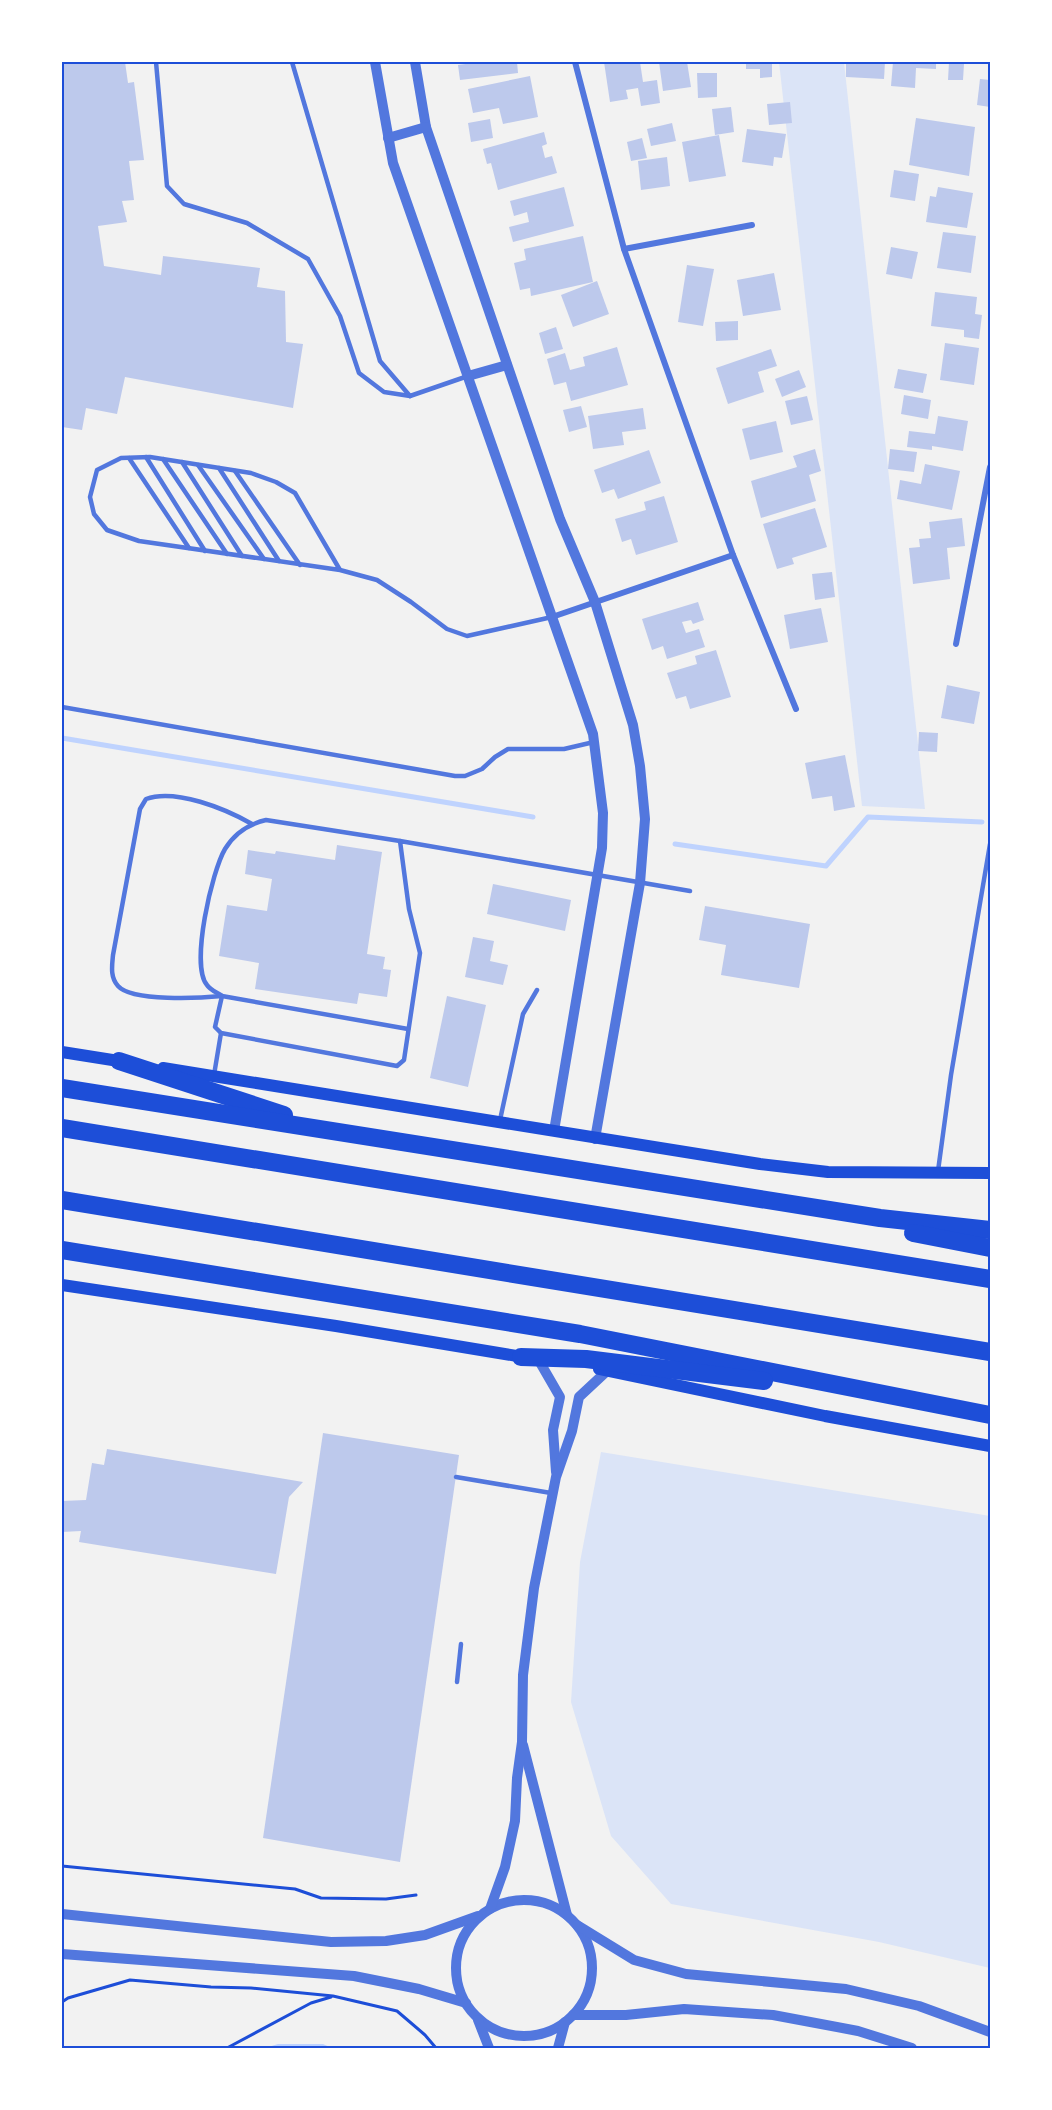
<svg xmlns="http://www.w3.org/2000/svg" width="1052" height="2110" viewBox="0 0 1052 2110" font-family="'Space Grotesk',sans-serif">
<style>
.green{fill:#dbe4f7}
.water{fill:#bfd3fe}
.lines{fill:none;stroke-linecap:round;stroke-linejoin:round}
.stream{stroke:#bfd3fe;stroke-width:5}
.building{fill:#bdc9ec}
.path{stroke:#1d4ed8;stroke-width:3}
.service{stroke:#5277de;stroke-width:4.5}
.minor{stroke:#5277de;stroke-width:6}
.tertiary{stroke:#5277de;stroke-width:10}
.secondary{stroke:#1d4ed8;stroke-width:12}
.motorway{stroke:#1d4ed8;stroke-width:18}
.neatline{fill:none;stroke:#1d4ed8;stroke-width:2}
</style>
<rect width="100%" height="100%" fill="#f2f2f2"/>
<g class="green">
<path d="M779,62H844L925,809L862,806Z"/>
<path d="M601,1452L990,1516V1968L879,1942L671,1904L611,1836L571,1702L580,1562Z"/>
</g>
<path class="water" d="M278,2044H323L332,2048H265Z"/>
<g class="lines">
<g class="stream">
<path d="M62,738L533,817"/>
<path d="M675,844L826,866L868,817L982,822"/>
</g>
</g>
<g class="building">
<path d="M62,62H125L128,83L134,82L144,160L129,161L134,200L122,201L127,222L98,226L104,266L161,275L163,256L260,268L257,287L285,291L286,342L303,344L293,408L125,377L117,414L86,408L82,430L62,427Z"/>
<path d="M480,62H517L518,73L460,80L458,65Z"/>
<path d="M604,62H640L643,82L657,80L660,103L641,106L638,88L626,90L628,99L610,102Z"/>
<path d="M659,62H687L691,87L663,91Z"/>
<path d="M746,62H772V77L760,78V69H746Z"/>
<path d="M846,62H885L884,79L846,77Z"/>
<path d="M893,62H936V69L916,68L915,88L891,86Z"/>
<path d="M949,62H983V64H964L963,80H948Z"/>
<path d="M697,73H717V97L698,98Z"/>
<path d="M530,76L538,117L503,124L499,108L473,113L468,89Z"/>
<path d="M980,79L990,80V107L977,105Z"/>
<path d="M790,102L792,123L769,125L767,104Z"/>
<path d="M731,107L734,132L715,135L712,109Z"/>
<path d="M916,118L975,127L969,176L909,165Z"/>
<path d="M490,119L493,138L471,142L468,123Z"/>
<path d="M672,123L676,141L651,146L647,129Z"/>
<path d="M747,129L786,134L782,158L774,157L773,166L742,162Z"/>
<path d="M544,132L547,144L542,146L545,158L552,156L557,173L498,190L491,163L487,164L483,149Z"/>
<path d="M719,135L726,176L689,182L682,142Z"/>
<path d="M642,138L647,158L631,161L627,142Z"/>
<path d="M667,157L670,186L641,190L638,161Z"/>
<path d="M894,170L919,174L915,201L890,197Z"/>
<path d="M564,187L574,226L513,242L509,227L529,222L527,212L514,216L510,201Z"/>
<path d="M938,187L973,193L967,228L926,222L930,196L936,197Z"/>
<path d="M943,232L976,236L971,273L937,268Z"/>
<path d="M583,236L593,282L531,296L530,288L520,290L514,263L526,260L524,249Z"/>
<path d="M891,247L918,252L912,279L886,274Z"/>
<path d="M687,265L714,269L703,326L678,322Z"/>
<path d="M774,273L781,310L743,316L737,280Z"/>
<path d="M597,281L609,314L573,327L561,295Z"/>
<path d="M935,292L977,297L975,314L982,315L979,339L964,337V330L931,326Z"/>
<path d="M738,321V340L716,341L715,322Z"/>
<path d="M556,327L563,349L545,354L539,333Z"/>
<path d="M945,343L979,348L974,385L940,380Z"/>
<path d="M617,347L628,385L571,401L566,382L554,385L547,359L565,353L570,370L585,366L583,357Z"/>
<path d="M771,349L777,366L758,372L764,392L728,404L716,368Z"/>
<path d="M898,369L927,374L923,393L894,388Z"/>
<path d="M799,370L806,387L782,397L775,379Z"/>
<path d="M904,395L931,400L928,419L901,414Z"/>
<path d="M807,396L813,420L791,425L785,401Z"/>
<path d="M581,406L587,427L569,432L563,410Z"/>
<path d="M643,408L646,429L622,432L624,445L593,449L588,416Z"/>
<path d="M938,416L968,421L963,451L932,446V450L907,447L909,431L935,434Z"/>
<path d="M776,421L783,452L750,460L742,429Z"/>
<path d="M815,449L821,471L809,475L816,501L761,518L751,481L797,467L793,456Z"/>
<path d="M890,449L917,452L914,472L888,469Z"/>
<path d="M649,450L661,483L618,499L614,489L602,493L594,470Z"/>
<path d="M925,464L960,471L952,510L897,499L900,480L921,484Z"/>
<path d="M664,496L678,542L636,555L631,539L622,542L615,519L646,510L644,502Z"/>
<path d="M815,508L827,547L792,558L794,564L777,569L763,524Z"/>
<path d="M962,518L965,546L947,548L950,579L913,584L909,548L920,547L919,539L931,538L929,522Z"/>
<path d="M832,572L835,597L815,600L812,574Z"/>
<path d="M698,602L704,620L693,624L691,620L682,622L686,633L699,629L705,647L667,659L663,646L652,650L642,619Z"/>
<path d="M821,608L828,642L790,649L784,615Z"/>
<path d="M716,650L731,697L690,709L686,696L676,699L667,673L697,664L695,656Z"/>
<path d="M947,685L980,692L974,724L941,718Z"/>
<path d="M919,732L938,733L937,752L918,751Z"/>
<path d="M845,755L855,807L834,811L832,796L812,799L805,763Z"/>
<path d="M337,845L382,852L367,954L385,957L383,969L391,970L387,997L359,993L357,1004L255,989L259,963L219,956L227,905L267,911L272,879L245,874L248,850L275,854L276,851L335,860Z"/>
<path d="M493,884L571,900L565,931L487,914Z"/>
<path d="M705,906L810,924L799,988L721,975L726,945L699,940Z"/>
<path d="M473,937L494,941L490,961L508,965L503,985L465,977Z"/>
<path d="M447,996L486,1005L468,1087L430,1078Z"/>
<path d="M323,1433L459,1455L400,1862L263,1838Z"/>
<path d="M107,1449L303,1482L289,1497L276,1574L79,1542L81,1531L62,1532V1501L86,1500L92,1463L104,1465Z"/>
</g>
<g class="lines">
<g class="path">
<path d="M62,1866L295,1889L321,1898L386,1899L416,1895"/>
<path d="M62,2002L68,1998L130,1980L211,1987L251,1988L333,1996L397,2011L425,2035L436,2048"/>
<path d="M227,2048L311,2003L331,1997"/>
</g>
<g class="service">
<path d="M156,62L167,186L184,204L247,223L308,259L340,316L359,373L384,392L410,396L468,376"/>
<path d="M292,62L380,361L410,396"/>
<path d="M146,457L205,551"/>
<path d="M129,458L189,548"/>
<path d="M163,459L227,554"/>
<path d="M182,462L242,556"/>
<path d="M198,465L264,559"/>
<path d="M219,468L279,561"/>
<path d="M235,471L300,565"/>
<path d="M340,570L295,493L276,482L251,473L150,457L121,458L97,470L90,497L94,514L107,530L139,541L340,570L377,580L411,602L447,629L467,636L552,617"/>
<path d="M62,707L455,776H465L482,769L495,757L508,749H564L594,742"/>
<path d="M252,824C226,809 175,788 146,799L140,809L113,955C112,966 110,977 118,986C132,1002 201,998 222,996L408,1029"/>
<path d="M222,996L215,1027L221,1033L397,1066L404,1060L420,953L409,909L400,841L690,891"/>
<path d="M222,996C218,993 210,990 207,985C190,965 212,871 225,849C234,834 249,824 266,820L400,841"/>
<path d="M214,1075L221,1033"/>
<path d="M500,1120L523,1014L537,990"/>
<path d="M938,1171L951,1075L990,844"/>
<path d="M456,1477L551,1493"/>
<path d="M457,1682L461,1644"/>
</g>
<g class="minor">
<path d="M575,62L624,249L733,555L796,709"/>
<path d="M624,249L752,225"/>
<path d="M552,617L733,555"/>
<path d="M956,644L990,467"/>
</g>
<g class="tertiary">
<path d="M375,62L393,163L593,734L603,813L602,848L554,1131"/>
<path d="M415,62L426,127L560,519L595,602L633,725L640,766L645,819L640,883L595,1139"/>
<path d="M388,138L426,127"/>
<path d="M468,376L507,365"/>
<path d="M538,1359L560,1397L553,1430L556,1472"/>
<path d="M523,1745L567,1915"/>
<circle cx="524" cy="1968" r="68"/>
<path d="M490,1909L505,1867L515,1821L517,1778L522,1742L523,1675L534,1588L556,1477L572,1431L579,1397L608,1370"/>
<path d="M62,1914L331,1942L386,1941L425,1935L478,1916"/>
<path d="M577,1925L634,1960L686,1974L846,1989L919,2006L990,2032"/>
<path d="M62,1954L354,1976L419,1989L466,2003"/>
<path d="M573,2015H626L684,2009L773,2015L858,2031L912,2048"/>
<path d="M478,2020L489,2048"/>
<path d="M558,2048L565,2022"/>
</g>
<g class="secondary">
<path d="M62,1052L125,1062"/>
<path d="M163,1068L760,1164L828,1172L990,1173"/>
<path d="M62,1285L336,1326L529,1358"/>
<path d="M599,1369L825,1416L990,1446"/>
</g>
<g class="motorway">
<path d="M119,1061L284,1115"/>
<path d="M62,1088L880,1218L990,1230"/>
<path d="M62,1128L990,1279"/>
<path d="M62,1200L990,1352"/>
<path d="M913,1233L990,1248"/>
<path d="M62,1250L580,1334L990,1415"/>
<path d="M521,1357L586,1359L764,1381"/>
</g>
</g>
<rect width="1052" height="2110" fill="none" stroke="#ffffff" stroke-width="126"/>
<rect x="63" y="63" width="926" height="1984" class="neatline"/>
</svg>
